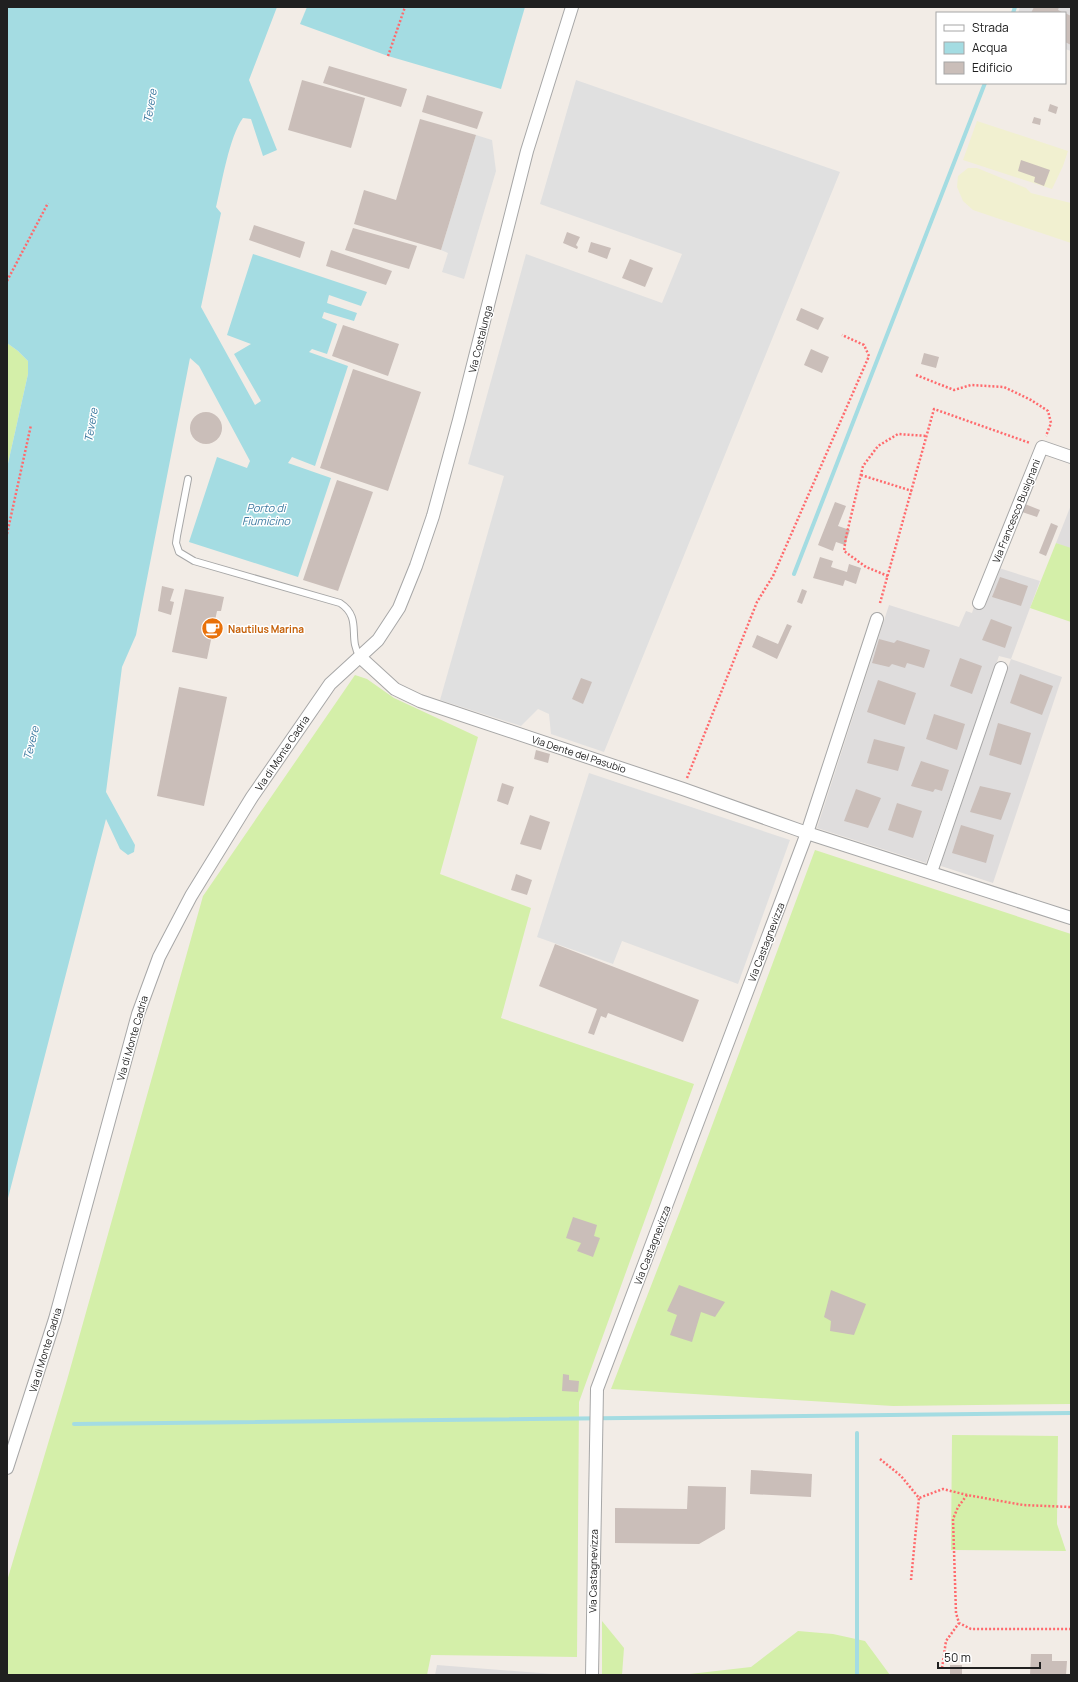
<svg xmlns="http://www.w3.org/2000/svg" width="1078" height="1682" viewBox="0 0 1078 1682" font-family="Manrope,sans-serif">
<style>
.residential{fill:#dfdddd}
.farmland{fill:#f1f0d0}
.grass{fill:#d4efa9}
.parking{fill:#e0e0e0}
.water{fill:#a4dce2}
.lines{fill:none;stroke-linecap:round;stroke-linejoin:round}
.stream{stroke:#a4dce2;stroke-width:4}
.building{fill:#cabeb9}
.service-casing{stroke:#a7a7a7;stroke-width:8}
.minor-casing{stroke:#a7a7a7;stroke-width:14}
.path{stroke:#ff6a6d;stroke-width:2.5;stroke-dasharray:2 2;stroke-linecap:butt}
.service{stroke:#fff;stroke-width:6}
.minor{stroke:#fff;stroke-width:12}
.labels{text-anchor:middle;stroke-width:3;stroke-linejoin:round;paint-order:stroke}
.street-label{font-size:10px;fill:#202020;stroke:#fff}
.food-label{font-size:10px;font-weight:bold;fill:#c56008;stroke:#fff;text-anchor:start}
.water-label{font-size:11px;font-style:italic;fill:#3c7aa0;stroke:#fff}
</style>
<rect width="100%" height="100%" fill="#f2ece6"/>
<g class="residential">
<path d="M1020,7H1071V51L1065,49V13H1018Z"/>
<path d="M1071,505V549L1056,543Z"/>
<path d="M999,568L1040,581L1011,659L1062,677L993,883L938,865L1011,659L999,656L926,863L817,828L889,605L959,627L966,611L972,613L975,604L985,606Z"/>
<path d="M437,1665L565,1675H435Z"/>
</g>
<g class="farmland">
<path d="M977,121L1068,151L1063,166L1052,189L963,160Z"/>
<path d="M968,168H977L1026,188L1031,193L1071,203V243L973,210L963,201L957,187L958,176Z"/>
</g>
<g class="grass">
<path d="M7,343L18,351L28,361V374L7,468Z"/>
<path d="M1056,543L1071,548V622L1030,608Z"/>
<path d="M355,675L367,679L394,698L478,737L440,874L531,908L501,1018L694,1084L579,1402L577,1657L431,1655L427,1675H7V1581L67,1380L203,896Z"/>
<path d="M815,850L1071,934V1404L893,1406L611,1389L682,1206Z"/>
<path d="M952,1435L1058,1436L1057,1524L1066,1551L951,1550Z"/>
<path d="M602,1621L624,1648L622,1675H602Z"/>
<path d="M798,1631L833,1634L865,1641L890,1675H681L751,1667Z"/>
</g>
<g class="parking">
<path d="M576,80L840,172L604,752L551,734L549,714L538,709L521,726L440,700L504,476L468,464L526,254L662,303L682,254L540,204Z"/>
<path d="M476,135L492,140L496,171L464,279L442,272L448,253L441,250Z"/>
<path d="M589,773L790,840L738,984L622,941L613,964L537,937Z"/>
</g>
<g class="water">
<path d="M7,7H277L249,80L277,150L263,156L251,119L243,118C229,137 222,183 216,207L221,213L201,307L255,405L261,401L234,354L251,344L227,335L253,254L367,292L361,306L329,295L327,303L357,313L354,321L324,312L322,318L337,324L327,354L312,349L309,352L348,366L315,466L292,457L288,463L331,478L298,577L189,542L217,457L247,468L250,461L199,366L190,358L136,635L122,667L106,792L135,845L134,852L128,855L120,849L106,819L7,1202V468L28,374V361L18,351L7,343Z"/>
<path d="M307,7H525L501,89L388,56L300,24Z"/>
</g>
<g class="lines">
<g class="stream">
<path d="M1013,13L1015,7"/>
<path d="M794,574L985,83"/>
<path d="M74,1424L1071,1413"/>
<path d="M857,1675V1433"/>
</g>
</g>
<g class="building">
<path d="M1034,7H1059L1058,10L1064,13H1031Z"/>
<path d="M1065,13L1071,16V45L1065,42Z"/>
<path d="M329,66L407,89L401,107L323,83Z"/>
<path d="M302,80L365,98L351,148L288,130Z"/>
<path d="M427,95L483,112L477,129L422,112Z"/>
<path d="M1050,104L1058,107L1056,114L1048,111Z"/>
<path d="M1034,117L1041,119L1040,125L1032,123Z"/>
<path d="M420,119L476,135L441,250L354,224L364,190L396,200Z"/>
<path d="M1021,160L1050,170L1044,186L1034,182L1035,177L1018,171Z"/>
<path d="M254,225L305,242L300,258L249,240Z"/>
<path d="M353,228L417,246L409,269L345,250Z"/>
<path d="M567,232L580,237L576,245L578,247L577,249L563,243Z"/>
<path d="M591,242L611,248L607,259L588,252Z"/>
<path d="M331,250L392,271L386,285L326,266Z"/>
<path d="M630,259L653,268L645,287L622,278Z"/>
<path d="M801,308L824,318L818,330L796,320Z"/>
<path d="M343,325L399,344L388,376L332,356Z"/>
<path d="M811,349L829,357L822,373L804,365Z"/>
<path d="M924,353L939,357L936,368L921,364Z"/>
<path d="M353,369L421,392L388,491L320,468Z"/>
<circle cx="206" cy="428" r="16"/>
<path d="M337,480L373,492L338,591L303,580Z"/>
<path d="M835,502L846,506L838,526L850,530L845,545L836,542L833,551L818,545Z"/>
<path d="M1025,504L1040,510L1037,517L1022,512Z"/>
<path d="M1051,523L1058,526L1046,556L1039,553Z"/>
<path d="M820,557L833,561L831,567L847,572L849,564L861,568L856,584L845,580L843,586L813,578Z"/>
<path d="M1000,577L1028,586L1021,606L992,597Z"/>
<path d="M162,586L174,589L170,601L174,602L171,615L158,611Z"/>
<path d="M185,589L224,597L221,611H217L207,659L172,652Z"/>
<path d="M802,589L807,591L802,604L797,602Z"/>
<path d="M991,619L1012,627L1005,648L982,640Z"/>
<path d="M787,624L792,626L777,659L752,647L757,635L778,644Z"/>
<path d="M879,639L894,643L897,640L930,650L924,668L907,663L905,668L892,664L889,667L872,663Z"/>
<path d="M960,658L982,666L972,694L950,686Z"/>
<path d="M1020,674L1053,686L1042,715L1010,703Z"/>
<path d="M581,678L592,682L583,704L572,699Z"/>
<path d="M878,680L916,693L905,725L867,712Z"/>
<path d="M179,687L227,697L204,806L157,796Z"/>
<path d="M934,714L965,724L957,750L926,739Z"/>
<path d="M998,723L1031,733L1021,765L989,755Z"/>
<path d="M874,739L905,747L898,771L867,763Z"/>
<path d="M536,750L550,754L548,763L534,759Z"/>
<path d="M921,761L949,770L942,791L935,789L933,792L911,786Z"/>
<path d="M502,783L514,787L508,805L497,801Z"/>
<path d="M980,786L1011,793L1001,820L970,812Z"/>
<path d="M856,789L881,798L868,828L844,821Z"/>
<path d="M897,803L922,811L913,838L888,830Z"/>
<path d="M530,815L550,822L541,850L520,844Z"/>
<path d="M961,825L994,835L986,863L952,853Z"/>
<path d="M516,874L532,880L527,895L511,890Z"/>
<path d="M555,944L699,1000L683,1042L608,1013L606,1018L601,1016L594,1035L588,1033L597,1009L539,986Z"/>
<path d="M573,1217L597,1225L594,1236L600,1238L593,1257L577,1251L581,1243L566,1238Z"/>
<path d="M679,1285L725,1302L715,1317L701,1312L692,1342L670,1335L677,1315L667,1311Z"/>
<path d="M831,1290L866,1304L854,1335L830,1331L831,1321L824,1317Z"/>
<path d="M563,1374L569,1375V1380L579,1381L578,1392L562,1391Z"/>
<path d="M751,1470L812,1474L811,1497L750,1494Z"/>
<path d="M688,1486L726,1487L725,1529L699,1544L615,1543V1508L687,1509Z"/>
<path d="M1031,1654H1052V1661H1067L1066,1675H1030Z"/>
<rect x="950" y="1665" width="12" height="10"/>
</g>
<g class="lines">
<defs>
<path id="service" d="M188,479L177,536L176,543L179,552L194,561L340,603C363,618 347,638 360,657"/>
<g id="minor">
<path d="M979,603L1042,447L1071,457"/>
<path d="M360,657L395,689L420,701L683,789L807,833L877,619"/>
<path d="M931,872L1001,668"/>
<path d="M7,1468L55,1319L138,1014L159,957L191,896L252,797L330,684L378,640L399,608L416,566L433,516L459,420L527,151L572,7"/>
<path d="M592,1675L597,1389L807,833L1071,918"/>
</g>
</defs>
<use href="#service" class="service-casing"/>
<use href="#minor" class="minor-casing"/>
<g class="path">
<path d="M388,56L405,7"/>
<path d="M7,281L48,203"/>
<path d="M916,375L954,390L971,385L1004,387L1031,400L1048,411L1051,423L1046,436"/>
<path d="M861,475L912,491"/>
<path d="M7,534L31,425"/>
<path d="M888,576L866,567L844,551L846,537L863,466L878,446L898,434L927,436"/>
<path d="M880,603L934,409L1030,443"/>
<path d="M687,778L757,602L773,576L869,356L864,345L842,335"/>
<path d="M880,1459L901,1476L919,1498L943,1489L967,1495L1023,1505L1071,1507"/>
<path d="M967,1495L958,1507L953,1519L956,1613L959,1623L971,1629H1071"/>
<path d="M911,1580L919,1498"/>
<path d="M942,1668L946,1641L959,1623"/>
</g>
<use href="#service" class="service"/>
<use href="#minor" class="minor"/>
</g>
<defs>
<symbol id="cafe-disc" viewBox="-11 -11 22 22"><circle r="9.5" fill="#e8710a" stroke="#fff"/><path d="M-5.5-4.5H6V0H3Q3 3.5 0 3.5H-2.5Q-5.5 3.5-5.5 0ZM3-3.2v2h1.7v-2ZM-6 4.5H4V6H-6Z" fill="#fff"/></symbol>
</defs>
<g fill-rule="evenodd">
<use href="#cafe-disc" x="200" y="616" width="25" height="25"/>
</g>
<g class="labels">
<g class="street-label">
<text transform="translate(480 339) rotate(-76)" y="4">Via Costalunga</text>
<text transform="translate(1016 511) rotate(-68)" y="4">Via Francesco Busignani</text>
<text transform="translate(282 753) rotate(-56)" y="4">Via di Monte Cadria</text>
<text transform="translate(579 754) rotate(18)" y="4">Via Dente del Pasubio</text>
<text transform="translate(766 942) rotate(-69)" y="4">Via Castagnevizza</text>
<text transform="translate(132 1038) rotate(-74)" y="4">Via di Monte Cadria</text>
<text transform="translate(652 1245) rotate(-69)" y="4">Via Castagnevizza</text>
<text transform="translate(45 1350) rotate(-73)" y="4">Via di Monte Cadria</text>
<text transform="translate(593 1571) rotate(-89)" y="4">Via Castagnevizza</text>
</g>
<g class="food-label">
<text x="228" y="633">Nautilus Marina</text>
</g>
<g class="water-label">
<text transform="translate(150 106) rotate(-80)" y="4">Tevere</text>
<text transform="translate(91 425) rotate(-80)" y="4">Tevere</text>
<text x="266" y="512">Porto di<tspan x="266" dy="13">Fiumicino</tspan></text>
<text transform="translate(31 743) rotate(-76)" y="4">Tevere</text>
</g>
</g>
<rect width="1078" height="1682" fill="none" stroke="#202020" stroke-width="16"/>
<rect x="936" y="12" width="130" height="72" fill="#ffffff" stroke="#a6a6a6"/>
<rect x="944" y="25" width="20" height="6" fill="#ffffff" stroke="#a6a6a6"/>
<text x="972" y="32" font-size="12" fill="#202020">Strada</text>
<rect x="944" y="42" width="20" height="12" fill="#a4dce2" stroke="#a6a6a6"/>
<text x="972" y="52" font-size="12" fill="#202020">Acqua</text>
<rect x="944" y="62" width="20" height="12" fill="#cabeb9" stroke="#a6a6a6"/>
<text x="972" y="72" font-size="12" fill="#202020">Edificio</text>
<path d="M938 1662v6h102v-6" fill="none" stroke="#202020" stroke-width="2"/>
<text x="944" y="1662" font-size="12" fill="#202020" stroke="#ffffff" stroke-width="3" paint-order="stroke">50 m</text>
</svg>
